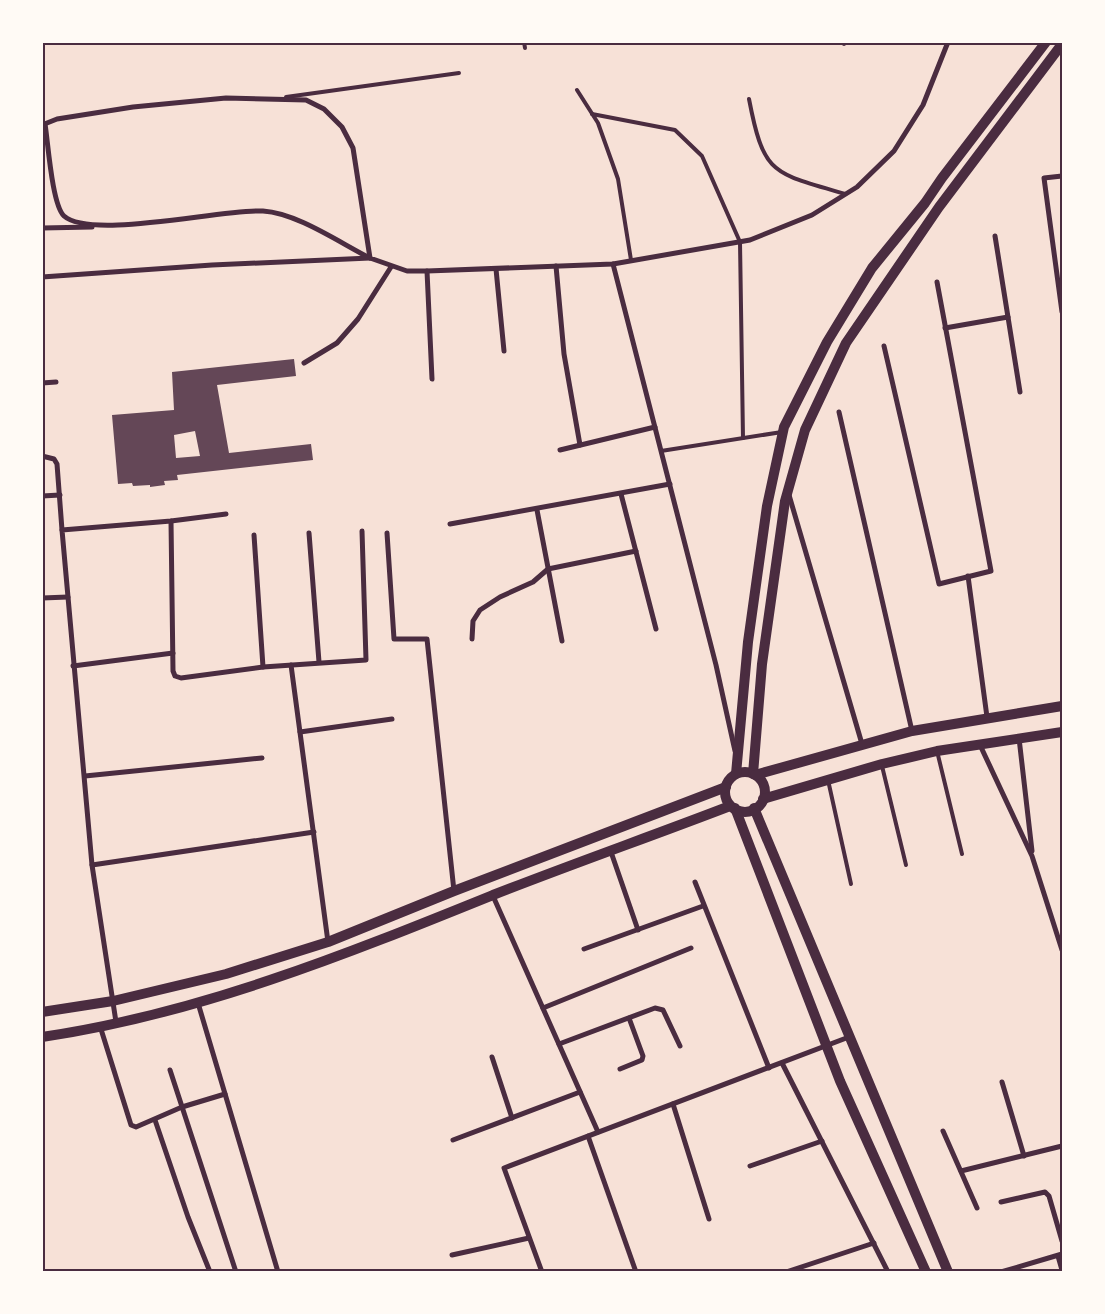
<svg xmlns="http://www.w3.org/2000/svg" width="1105" height="1314" viewBox="0 0 1105 1314" font-family="'DM Sans',sans-serif">
<style>
.building{fill:#644757;fill-rule:evenodd}
.lines{fill:none;stroke-linecap:round;stroke-linejoin:round}
.service{stroke:#4a2c40;stroke-width:4}
.minor{stroke:#4a2c40;stroke-width:5}
.secondary{stroke:#4a2c40;stroke-width:10}
.neatline{fill:none;stroke:#4a2c40;stroke-width:2}
</style>
<rect width="100%" height="100%" fill="#f7e1d7"/>
<path class="building" d="M294,359L296,376L217,385L229,453L311,444L313,460L177,475L178,480L164,481L165,485L150,487V485L133,486L132,483L118,484L112,415L174,410L172,372ZM195,431L200,456L176,458L174,435Z"/>
<g class="lines">
<g class="service">
<path d="M524,42L525,48"/>
<path d="M844,44V42"/>
<path d="M577,90L598,123L618,179L631,260"/>
<path d="M286,97L459,73"/>
<path d="M749,99C764,177 773,172 845,194"/>
<path d="M592,114L675,130L702,156L740,242L743,438"/>
<path d="M661,451L782,432"/>
<path d="M937,751L962,854"/>
<path d="M882,766L906,865"/>
<path d="M828,780L851,884"/>
</g>
<g class="minor">
<path d="M45,124C48,142 52,205 64,216C91,240 222,209 263,211C297,213 340,243 370,258"/>
<path d="M42,125L57,119L133,107L226,98L306,100L324,109L342,127L353,148L370,258L407,271H427L613,264L750,240L812,215L857,187L894,151L923,105L948,42"/>
<path d="M1062,176L1044,178L1062,312"/>
<path d="M42,228L92,227"/>
<path d="M995,236L1020,392"/>
<path d="M613,264L716,665L735,751"/>
<path d="M556,266L564,354L580,445"/>
<path d="M496,269L504,351"/>
<path d="M427,271L432,379"/>
<path d="M42,277L212,265L370,258"/>
<path d="M945,328L1008,317"/>
<path d="M884,346L939,584L991,571L937,282"/>
<path d="M304,363L337,343L358,319L391,267"/>
<path d="M42,383L56,382"/>
<path d="M839,412L912,731"/>
<path d="M560,450L655,427"/>
<path d="M42,456L54,459L57,464L62,530"/>
<path d="M621,494L656,629"/>
<path d="M789,495L862,744"/>
<path d="M42,496L60,495"/>
<path d="M537,510L562,641"/>
<path d="M171,521L173,671L175,676L181,678L263,667L366,660L362,531"/>
<path d="M450,524L670,484"/>
<path d="M309,533L319,662"/>
<path d="M387,533L394,639H427L454,891"/>
<path d="M254,535L263,667"/>
<path d="M968,576L987,717"/>
<path d="M42,598L68,597"/>
<path d="M472,639L473,621L480,610L500,597L533,582L548,569L636,551"/>
<path d="M291,665L328,942"/>
<path d="M73,666L173,653"/>
<path d="M300,732L392,719"/>
<path d="M1019,738L1032,851"/>
<path d="M980,745L1032,856L1062,950"/>
<path d="M85,776L262,758"/>
<path d="M611,852L638,930"/>
<path d="M92,865L314,832"/>
<path d="M695,882L769,1068"/>
<path d="M493,896L598,1132"/>
<path d="M584,949L703,906"/>
<path d="M198,1003L278,1272"/>
<path d="M543,1008L691,948"/>
<path d="M116,1022L92,865L62,530L171,521L226,514"/>
<path d="M100,1026L131,1125L136,1127L182,1107L225,1094"/>
<path d="M559,1044L655,1008L663,1010L680,1046"/>
<path d="M492,1057L512,1118"/>
<path d="M782,1063L888,1272"/>
<path d="M620,1069L642,1060L643,1056L629,1018"/>
<path d="M170,1070L236,1272"/>
<path d="M1002,1082L1024,1156"/>
<path d="M673,1104L709,1219"/>
<path d="M155,1120L188,1217L210,1272"/>
<path d="M943,1131L977,1208"/>
<path d="M588,1136L636,1272"/>
<path d="M453,1140L580,1092"/>
<path d="M750,1166L822,1141"/>
<path d="M961,1171L1062,1146"/>
<path d="M1001,1202L1045,1192L1049,1196L1062,1241"/>
<path d="M452,1255L529,1238"/>
<path d="M1058,1256L1062,1270"/>
<path d="M542,1272L504,1168L849,1037"/>
<path d="M786,1272L874,1243"/>
<path d="M1001,1272L1062,1254"/>
</g>
<g class="secondary">
<circle cx="745" cy="792" r="20"/>
<path d="M736,774L748,642L767,506L784,427L827,342L872,268L925,203L942,178L1046,42"/>
<path d="M753,774L762,664L785,501L805,430L846,343L939,207L1062,44"/>
<path d="M755,775L912,731L1062,706"/>
<path d="M763,799L882,764L937,751L1062,732"/>
<path d="M735,808L840,1081L926,1272"/>
<path d="M754,808L948,1272"/>
<path d="M42,1012L113,1001L226,974L328,942L454,891L726,787"/>
<path d="M42,1037C199,1014 347,954 493,895C572,864 652,836 730,806"/>
</g>
</g>
<rect width="1105" height="1314" fill="none" stroke="#fffaf5" stroke-width="88"/>
<rect x="44" y="44" width="1017" height="1226" class="neatline"/>
</svg>
